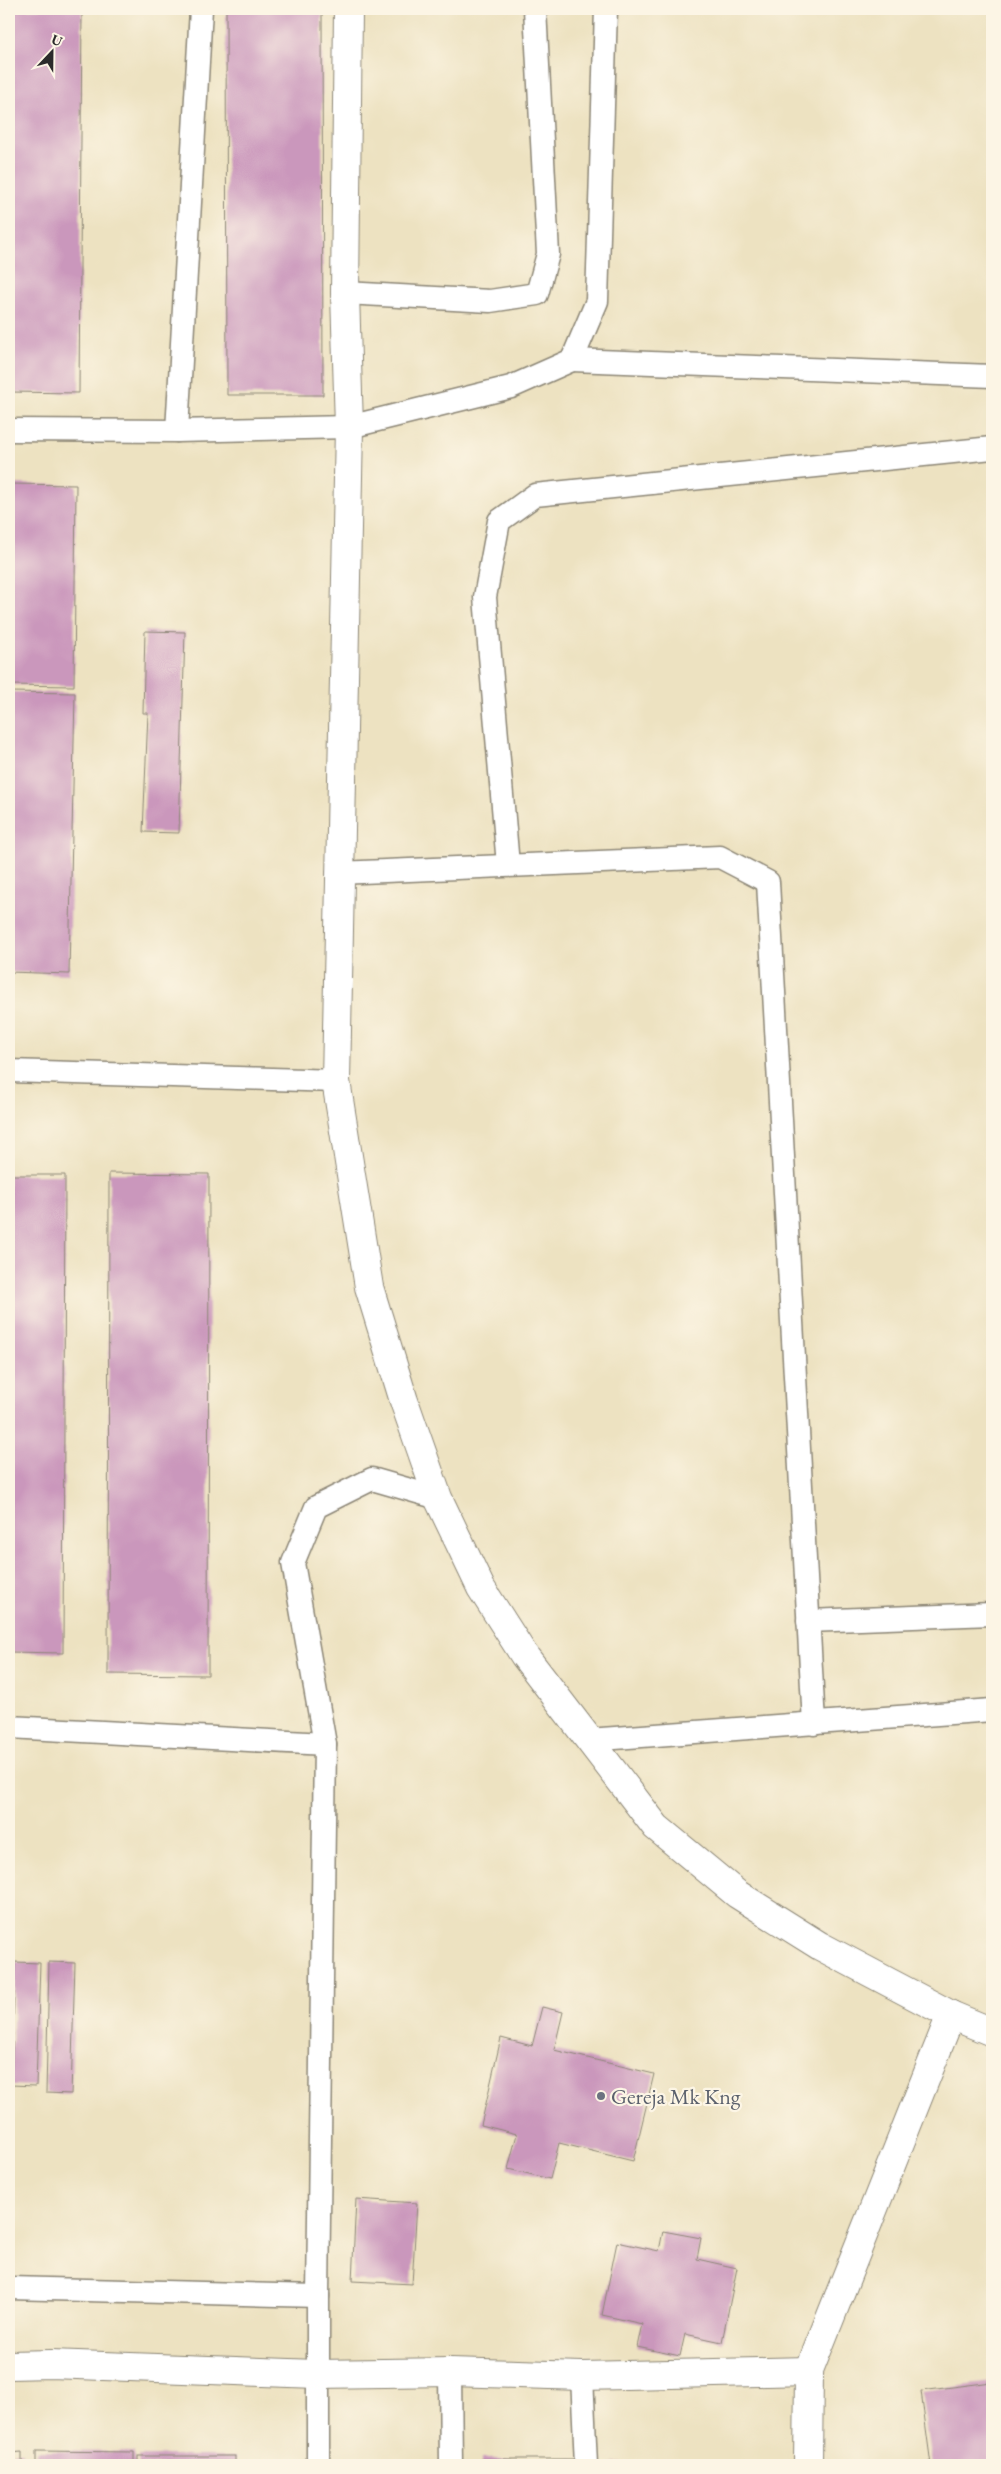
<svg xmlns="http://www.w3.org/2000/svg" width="1001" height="2474" viewBox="0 0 1001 2474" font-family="'EB Garamond',serif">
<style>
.building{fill:#ca97bc}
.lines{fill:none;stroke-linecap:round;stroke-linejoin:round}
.lane-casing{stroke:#8c8676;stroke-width:25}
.street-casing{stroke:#8c8676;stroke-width:30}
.lane{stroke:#fff;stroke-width:22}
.street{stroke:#fff;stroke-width:28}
.worship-dot{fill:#6b7280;stroke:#fcf5e5;stroke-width:2}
.labels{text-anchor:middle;stroke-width:4.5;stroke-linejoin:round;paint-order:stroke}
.worship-label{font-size:22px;fill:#5b616d;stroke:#fcf5e5;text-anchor:start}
</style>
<rect width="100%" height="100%" fill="#fcf5e5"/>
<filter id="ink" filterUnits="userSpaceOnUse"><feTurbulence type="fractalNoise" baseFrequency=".02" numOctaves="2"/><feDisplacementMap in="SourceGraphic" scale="10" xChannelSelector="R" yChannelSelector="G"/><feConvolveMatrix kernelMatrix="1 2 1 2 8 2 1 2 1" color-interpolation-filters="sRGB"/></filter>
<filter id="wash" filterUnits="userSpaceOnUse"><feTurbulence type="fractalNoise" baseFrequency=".0096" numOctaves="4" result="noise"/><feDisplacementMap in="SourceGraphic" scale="20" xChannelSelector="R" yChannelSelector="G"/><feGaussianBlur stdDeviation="1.12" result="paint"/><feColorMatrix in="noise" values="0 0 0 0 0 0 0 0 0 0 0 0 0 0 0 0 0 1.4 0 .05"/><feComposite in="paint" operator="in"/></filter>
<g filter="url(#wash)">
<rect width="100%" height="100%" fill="#ede2c1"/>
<g id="blocks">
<g class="building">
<path d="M9,9H82L79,393L9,392Z"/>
<path d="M226,9H322L323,395H227Z"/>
<path d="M9,484L76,485L74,686L9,685Z"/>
<path d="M145,631L185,632L179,833L143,832L148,713H143Z"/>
<path d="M9,692L75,693L69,974L9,972Z"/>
<path d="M109,1173L209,1174L208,1675L108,1674Z"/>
<path d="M9,1175H65L63,1653L9,1652Z"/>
<path d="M15,1962L40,1963L36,2086L11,2085Z"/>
<path d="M49,1962L75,1963L71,2094L46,2093Z"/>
<path d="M542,2007L563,2012L554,2050L654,2074L633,2161L559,2143L550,2179L508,2169L517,2134L481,2125L501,2038L532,2046Z"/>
<path d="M356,2199L417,2203L412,2284L352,2281Z"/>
<path d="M663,2231L701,2238L697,2259L737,2268L722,2342L685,2334L680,2356L637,2347L642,2324L602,2315L617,2242L659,2251Z"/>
<path d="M992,2382V2465H931L921,2391Z"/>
<path d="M36,2451L134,2452V2465H36Z"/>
<path d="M22,2452V2465H9V2453Z"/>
<rect x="138" y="2456" width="97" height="9"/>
<rect x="481" y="2459" width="92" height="6"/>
<path d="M614,2463H711V2465H615Z"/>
</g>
</g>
</g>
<g filter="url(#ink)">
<use href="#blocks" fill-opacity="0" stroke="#8c8676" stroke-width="1"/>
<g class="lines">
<defs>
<g id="lane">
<path d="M345,293L490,301L537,294L548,254L535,9"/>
<path d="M572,360L992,376"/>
<path d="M9,430L177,431L349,427L511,387L572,360L597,301L606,9"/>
<path d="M177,431L201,9"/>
<path d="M508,865L485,597L499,521L535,495L992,448"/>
<path d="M338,873L720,857L768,882L814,1724"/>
<path d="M9,1071L336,1081"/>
<path d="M808,1621L992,1614"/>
<path d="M9,1727L325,1744"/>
<path d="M588,1740L992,1710"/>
<path d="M9,2288L318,2296V2465"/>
<path d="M318,2296L325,1744L293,1563L316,1507L372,1479L438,1498"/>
<path d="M450,2372L451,2465"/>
<path d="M582,2376L586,2465"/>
</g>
<g id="street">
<path d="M348,9L345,293L349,427L336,1081L369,1287L404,1401L438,1498L481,1588L524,1655L656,1827L737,1894L820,1946L951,2015L992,2032"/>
<path d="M9,2365L51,2364L317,2374L450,2372L582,2376L809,2371L951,2015"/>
<path d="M808,2465L809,2371"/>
</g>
</defs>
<use href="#lane" class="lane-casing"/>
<use href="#street" class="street-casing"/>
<use href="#lane" class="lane"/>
<use href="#street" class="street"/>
</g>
</g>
<circle class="worship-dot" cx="601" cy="2096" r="5"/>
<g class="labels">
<g class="worship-label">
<text x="611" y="2104">Gereja Mk Kng</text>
</g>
</g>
<rect width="1001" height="2474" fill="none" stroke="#fcf5e5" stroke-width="30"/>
<g transform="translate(52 52) rotate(22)" stroke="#fcf5e5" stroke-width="4" paint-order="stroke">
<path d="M0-4L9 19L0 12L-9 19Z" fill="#2b2b2b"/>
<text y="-8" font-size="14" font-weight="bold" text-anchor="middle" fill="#2b2b2b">U</text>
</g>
</svg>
